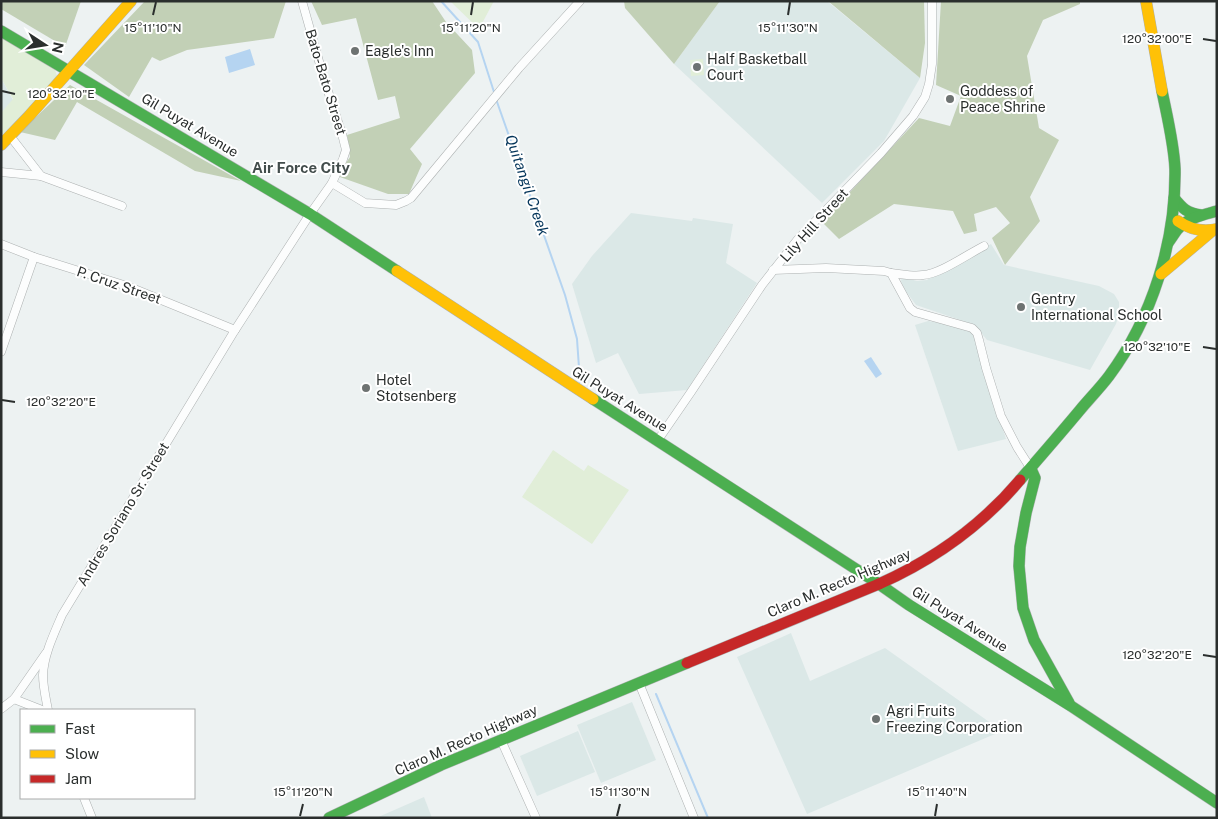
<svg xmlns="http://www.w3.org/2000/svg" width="1218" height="819" viewBox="0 0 1218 819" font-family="'Public Sans',sans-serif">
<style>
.built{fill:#dbe8e7}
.green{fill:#e1eed8}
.forest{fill:#c2d0b6}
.water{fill:#b5d4f1}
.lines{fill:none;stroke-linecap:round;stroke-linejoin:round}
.stream{stroke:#b5d4f1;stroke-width:2}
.street-casing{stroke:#adb1b1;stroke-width:9}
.fast-casing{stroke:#adb1b1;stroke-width:12}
.slow-casing{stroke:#adb1b1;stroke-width:12}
.jam-casing{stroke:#adb1b1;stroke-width:12}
.street{stroke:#fcfdfd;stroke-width:8}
.fast{stroke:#4caf50;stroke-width:11}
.slow{stroke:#ffc107;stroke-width:11}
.jam{stroke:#c62828;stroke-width:11}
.ticks{fill:none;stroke:#2a2e2d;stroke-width:2}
.poi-dot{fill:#6e7372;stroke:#fff;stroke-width:2}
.labels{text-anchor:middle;stroke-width:4;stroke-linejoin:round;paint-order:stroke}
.poi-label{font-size:14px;fill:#2a2e2d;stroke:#fff;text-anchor:start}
.street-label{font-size:14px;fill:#2a2e2d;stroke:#fff}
.neighbourhood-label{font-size:15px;font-weight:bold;fill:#434d4c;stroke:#fff}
.water-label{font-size:15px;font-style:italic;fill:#04355a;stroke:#fff}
.ticks-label{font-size:12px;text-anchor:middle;fill:#2a2e2d;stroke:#fff;stroke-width:4;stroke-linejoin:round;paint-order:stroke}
</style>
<rect width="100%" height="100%" fill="#edf2f2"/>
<g class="built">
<path d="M720,1H827L920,78L884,141L822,203L674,64Z"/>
<path d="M1,78L13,100L1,113Z"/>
<path d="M631,213L692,221L693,218L733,224L726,263L757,283L687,390L639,394L618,353L596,363L572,284L592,256Z"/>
<path d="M991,244L1004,265L1099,286L1114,294L1119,302V313L1116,324L1090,370L987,340L975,325L916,305L905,290L901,281L902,277L917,281L927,280Z"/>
<path d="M928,321L959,326L972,332L1006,439L958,451L915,325Z"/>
<path d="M791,633L810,681L885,648L1002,731L807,814L737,657Z"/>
<path d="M632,702L656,760L601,783L577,725Z"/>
<path d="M578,731L595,772L537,796L520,756Z"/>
<path d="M424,797L432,818H376Z"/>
</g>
<g class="green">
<path d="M450,1H494L479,29Z"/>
<path d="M1,37L53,68L55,70L57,76L34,104L1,136V113L13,99L1,78Z"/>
<path d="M703,59L704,75L691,76L690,60Z"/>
<path d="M553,450L584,471L588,465L629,490L592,544L522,497Z"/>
</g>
<g class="forest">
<path d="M1,1H81L65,47L1,9Z"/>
<path d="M145,1H286L274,38L187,50L160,61L152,57L129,97L84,65Z"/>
<path d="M311,1H432L446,22L472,50L475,73L410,149L422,164L409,194H388L337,176L350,157L347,135L400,118L395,96L378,100L356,18L322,25Z"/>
<path d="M624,1H720L674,64L625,8Z"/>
<path d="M828,1H924L925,43L920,78Z"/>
<path d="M941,1H1080V4L1043,20L1027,56L1039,128L1059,140L1030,197L1040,221L1005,265L992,238L1010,223L996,207L974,214L977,231L964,234L953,211L894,204L839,239L822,222L919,118L950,126L961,96L936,85Z"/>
<path d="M70,85L241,181L195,171L77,102L55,140L20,132Z"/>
</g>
<g class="water">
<path d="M250,49L255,65L229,73L225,57Z"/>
<path d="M871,357L882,374L876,378L864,361Z"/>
</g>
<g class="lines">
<g class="stream">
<path d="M441,1L478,42L494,92"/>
<path d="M496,99L565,295L577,339L580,382"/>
<path d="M656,694L708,818"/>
</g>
<defs>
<g id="street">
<path d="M10,136L41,176"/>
<path d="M1,172L41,176L122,206"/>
<path d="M332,183L365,203L396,205L406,201L411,198L519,68L580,1"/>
<path d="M1,244L34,257L127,286L235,330"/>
<path d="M773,270L826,268L884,271L891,273L910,308L915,312L972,328L977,333L979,340L986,368L1001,416L1017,447L1031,469"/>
<path d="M891,273C902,274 913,277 923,275C940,274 968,254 984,246"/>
<path d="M1,352L34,257"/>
<path d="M658,440L691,392L762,285L798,239L881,153L913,116L925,97L929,84L932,64V1"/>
<path d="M639,683L694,818"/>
<path d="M14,699L42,710"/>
<path d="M1,709L14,699L46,653"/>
<path d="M48,710C46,699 43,687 43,675C44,654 54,634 62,615L235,330L310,214L332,183L343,159L346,150L342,134L324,79L302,1"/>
<path d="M501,740L536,818"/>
<path d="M84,798L92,818"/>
</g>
<g id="fast">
<path d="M1,31L310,214L397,271"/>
<path d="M1174,198C1183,209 1187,213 1201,215"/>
<path d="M1168,243C1171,239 1174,234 1177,230C1187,218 1203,215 1217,211"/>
<path d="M593,399L879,584"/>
<path d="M1031,469L1035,478L1026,513L1020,547L1019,566L1023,608L1034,640L1069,703"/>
<path d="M1020,480C1040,457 1060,434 1080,410C1089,399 1100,388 1109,376C1152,318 1176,242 1175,169C1174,144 1167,116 1162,91"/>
<path d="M879,584L909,605L1071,706L1217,803"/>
<path d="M329,818L441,765L687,663"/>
</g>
<g id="slow">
<path d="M1146,1L1162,91"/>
<path d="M1,145L29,116L131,1"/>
<path d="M1178,221C1189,229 1203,232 1217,229"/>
<path d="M397,271L593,399"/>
<path d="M1161,274L1212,231"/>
</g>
<g id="jam">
<path d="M879,584C933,560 982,525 1020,480"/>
<path d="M687,663L879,584"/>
</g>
</defs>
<use href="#street" class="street-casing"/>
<use href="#fast" class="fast-casing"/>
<use href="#slow" class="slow-casing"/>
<use href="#jam" class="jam-casing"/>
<use href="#street" class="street"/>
<use href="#fast" class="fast"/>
<use href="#slow" class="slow"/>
<use href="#jam" class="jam"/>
</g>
<path class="ticks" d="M153,15L156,2M471,15L473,2M788,15L790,2M1203,39L1216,41M2,91L15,94M1203,347L1216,349M2,400L15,402M1203,655L1216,657M300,816L303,804M617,816L620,804M935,816L937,804"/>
<g class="poi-dot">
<circle cx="355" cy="51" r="5"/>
<circle cx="697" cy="67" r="5"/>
<circle cx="950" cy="99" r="5"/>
<circle cx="1021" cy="307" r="5"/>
<circle cx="366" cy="388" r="5"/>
<circle cx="876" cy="719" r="5"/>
</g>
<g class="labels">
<g class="poi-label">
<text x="365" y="56">Eagle's Inn</text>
<text x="707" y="64">Half Basketball<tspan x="707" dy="16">Court</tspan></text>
<text x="960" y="96">Goddess of<tspan x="960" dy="16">Peace Shrine</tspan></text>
<text x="1031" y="304">Gentry<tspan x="1031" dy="16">International School</tspan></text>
<text x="376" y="385">Hotel<tspan x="376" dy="16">Stotsenberg</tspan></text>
<text x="886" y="716">Agri Fruits<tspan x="886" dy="16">Freezing Corporation</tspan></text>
</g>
<g class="street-label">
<text transform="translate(326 82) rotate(73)" y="5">Bato-Bato Street</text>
<text transform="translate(190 125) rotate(31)" y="5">Gil Puyat Avenue</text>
<text transform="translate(814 225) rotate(-48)" y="5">Lily Hill Street</text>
<text transform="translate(119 285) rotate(19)" y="5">P. Cruz Street</text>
<text transform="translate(620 399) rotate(32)" y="5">Gil Puyat Avenue</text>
<text transform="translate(123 514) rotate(-59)" y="5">Andres Soriano Sr. Street</text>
<text transform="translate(839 583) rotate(-23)" y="5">Claro M. Recto Highway</text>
<text transform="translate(960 619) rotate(32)" y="5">Gil Puyat Avenue</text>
<text transform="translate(466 740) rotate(-24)" y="5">Claro M. Recto Highway</text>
</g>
<g class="neighbourhood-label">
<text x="301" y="173">Air Force City</text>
</g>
<g class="water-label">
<text transform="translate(527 185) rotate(71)" y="5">Quitangil Creek</text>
</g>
</g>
<g class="ticks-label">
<text x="153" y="32">15°11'10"N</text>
<text x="471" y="32">15°11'20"N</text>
<text x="788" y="32">15°11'30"N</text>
<text x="1157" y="43">120°32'00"E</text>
<text x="61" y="98">120°32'10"E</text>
<text x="1157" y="351">120°32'10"E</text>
<text x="61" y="406">120°32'20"E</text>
<text x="1157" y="659">120°32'20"E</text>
<text x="303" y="796">15°11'20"N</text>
<text x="620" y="796">15°11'30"N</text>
<text x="937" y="796">15°11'40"N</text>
</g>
<rect width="1218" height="819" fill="none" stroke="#2a2e2d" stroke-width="5"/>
<rect x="20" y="709" width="175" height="90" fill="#ffffff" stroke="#aaabab"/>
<rect x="30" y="725" width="25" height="8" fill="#4caf50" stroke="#aaabab"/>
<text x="65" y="734" font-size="15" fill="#2a2e2d">Fast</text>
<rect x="30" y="750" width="25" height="8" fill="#ffc107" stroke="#aaabab"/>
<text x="65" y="759" font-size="15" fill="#2a2e2d">Slow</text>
<rect x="30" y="775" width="25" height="8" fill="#c62828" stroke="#aaabab"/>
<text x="65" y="784" font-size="15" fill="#2a2e2d">Jam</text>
<g transform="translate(45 45) rotate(102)" stroke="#ffffff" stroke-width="4" paint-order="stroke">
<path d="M0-4L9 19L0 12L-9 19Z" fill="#2a2e2d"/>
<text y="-8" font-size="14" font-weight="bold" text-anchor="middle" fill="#2a2e2d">N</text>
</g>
</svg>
